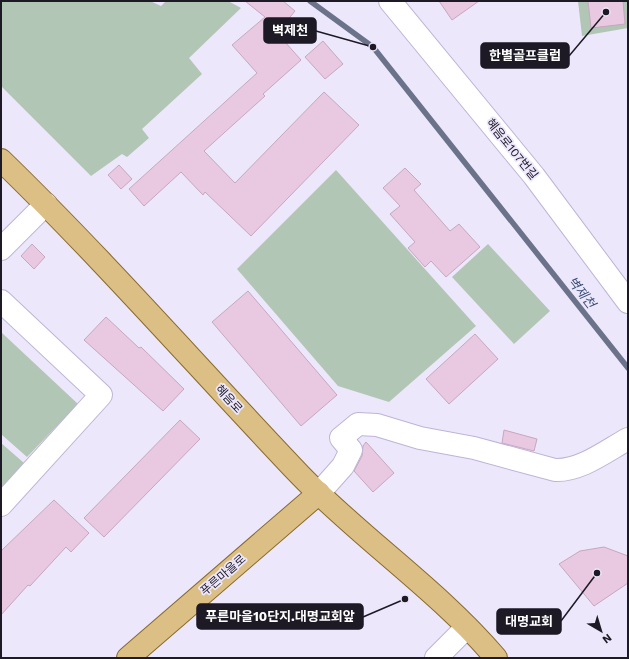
<svg xmlns="http://www.w3.org/2000/svg" width="629" height="659" viewBox="0 0 629 659" font-family="'Work Sans','Noto Sans KR',sans-serif">
<style>
.green{fill:#b2c6b5}
.lines{fill:none;stroke-linecap:round;stroke-linejoin:round}
.stream{stroke:#6b738a;stroke-width:5.5}
.building{fill:#e8c9e1;stroke:#c6a7bf}
.minor-casing{stroke:#beb4d6;stroke-width:24}
.major-casing{stroke:#896a2d;stroke-width:24}
.minor{stroke:#fff;stroke-width:22}
.major{stroke:#dbbf84;stroke-width:22}
.labels{text-anchor:middle;stroke-width:3.5;stroke-linejoin:round;paint-order:stroke}
.street-label{font-size:12px;fill:#1d1925;stroke:#ede7fc}
.water-label{font-size:13px;font-style:italic;fill:#3b4f78;stroke:#ede7fc}
.leader{fill:none;stroke:#1d1925;stroke-width:1.5}
.callout-dot{fill:#1d1925;stroke:#ede7fc;stroke-width:1.5}
.callout{fill:#1d1925;stroke:#1d1925;stroke-width:1.5}
.callout-label{font-size:13px;text-anchor:middle;font-weight:bold;fill:#fff}
</style>
<rect width="100%" height="100%" fill="#ede7fc"/>
<g class="green">
<path d="M1,1H150L161,6L166,1H228L241,8L189,58L202,74L142,129L149,138L127,157L122,154L91,176L1,86Z"/>
<path d="M578,1H628V28L582,36Z"/>
<path d="M336,170L476,326L389,402L338,386L237,269Z"/>
<path d="M488,244L550,311L514,344L452,277Z"/>
<path d="M1,332L78,404L27,457L1,434Z"/>
<path d="M1,443L24,463L1,488Z"/>
</g>
<g class="lines">
<path class="stream" d="M310,1L373,47L628,368"/>
</g>
<g class="building">
<path d="M245,1H283L295,11L277,33L301,60L263,94L265,96L204,151L235,183L324,92L359,125L251,236L205,192L203,195L181,172L144,206L129,189L257,73L232,45L265,17Z"/>
<path d="M439,1H479L452,20Z"/>
<path d="M588,1H623L625,24L591,28Z"/>
<path d="M323,41L343,64L325,79L305,57Z"/>
<path d="M119,165L132,179L121,189L108,175Z"/>
<path d="M405,168L421,184L414,190L450,231L459,224L480,247L446,277L431,261L425,267L408,248L415,242L390,214L400,206L383,188Z"/>
<path d="M32,244L45,257L34,269L21,256Z"/>
<path d="M248,291L337,395L301,426L212,322Z"/>
<path d="M106,317L139,348L141,347L184,389L163,411L84,340Z"/>
<path d="M475,334L498,359L449,404L426,379Z"/>
<path d="M180,420L200,439L104,537L84,518Z"/>
<path d="M504,430L537,439L534,451L502,443Z"/>
<path d="M366,442L394,473L373,492L354,471L362,456L363,446Z"/>
<path d="M54,500L89,533L71,552L66,547L30,586L28,585L1,615V551Z"/>
<path d="M604,547L628,556V583L594,606L559,564L580,551Z"/>
</g>
<g class="lines">
<defs>
<g id="minor">
<path d="M390,1L534,176L628,302"/>
<path d="M1,249L46,204"/>
<path d="M1,301L101,395L1,505"/>
<path d="M319,493L343,466L351,450L341,438L358,424L377,425L420,438L474,448L555,470C581,471 606,451 628,439"/>
<path d="M436,658L467,627"/>
</g>
<g id="major">
<path d="M1,160C105,261 200,370 300,475C362,539 438,590 496,658"/>
<path d="M128,658L319,493"/>
</g>
</defs>
<use href="#minor" class="minor-casing"/>
<use href="#major" class="major-casing"/>
<use href="#minor" class="minor"/>
<use href="#major" class="major"/>
</g>
<g class="labels">
<g class="street-label">
<text transform="translate(512 149) rotate(51)" y="4">혜음로107번길</text>
<text transform="translate(229 399) rotate(47)" y="4">혜음로</text>
<text transform="translate(223 575) rotate(-41)" y="4">푸른마을로</text>
</g>
<g class="water-label">
<text transform="translate(582 292) rotate(52)" y="5">벽제천</text>
</g>
</g>
<path class="leader" d="M373 47L316 31M606 12L569 56M405 599L363 617M597 573L561 621"/>
<g class="callout-dot">
<circle cx="373" cy="47" r="4"/>
<circle cx="606" cy="12" r="4"/>
<circle cx="405" cy="599" r="4"/>
<circle cx="597" cy="573" r="4"/>
</g>
<g class="callout">
<rect x="264" y="18" width="52" height="25" rx="4"/>
<rect x="481" y="43" width="88" height="25" rx="4"/>
<rect x="197" y="604" width="166" height="25" rx="4"/>
<rect x="497" y="609" width="64" height="25" rx="4"/>
</g>
<g class="callout-label">
<text x="290" y="35">벽제천</text>
<text x="525" y="60">한별골프클럽</text>
<text x="280" y="621">푸른마을10단지.대명교회앞</text>
<text x="529" y="626">대명교회</text>
</g>
<rect width="629" height="659" fill="none" stroke="#1d1925" stroke-width="4"/>
<g transform="translate(601 631) rotate(142)" stroke="#ede7fc" stroke-width="3" paint-order="stroke">
<path d="M0-3L7 15L0 10L-7 15Z" fill="#1d1925"/>
<text y="-6" font-size="11" font-weight="bold" text-anchor="middle" fill="#1d1925">N</text>
</g>
</svg>
